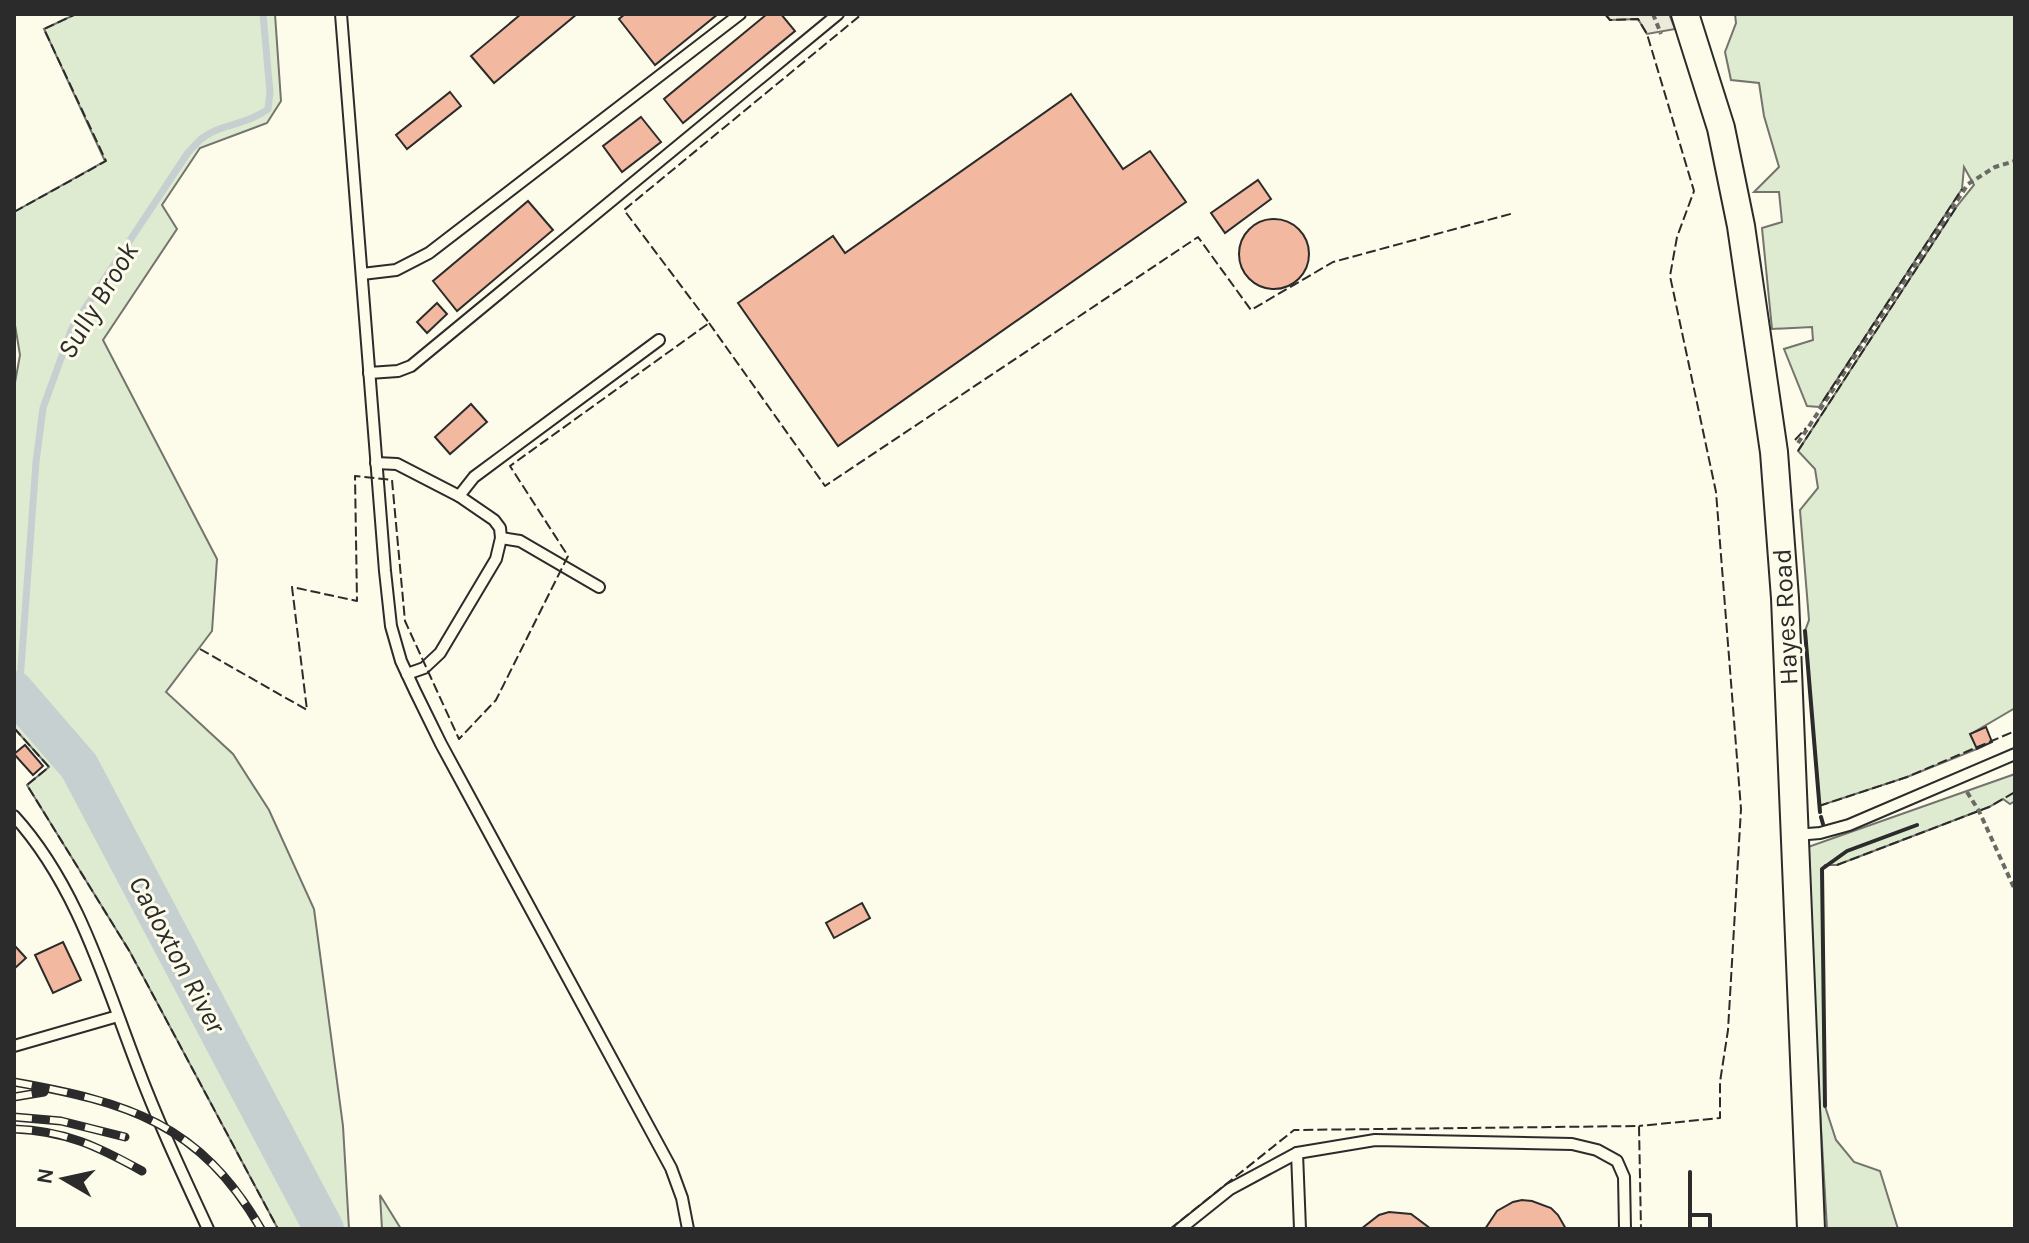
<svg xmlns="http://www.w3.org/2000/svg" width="2029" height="1243" viewBox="0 0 2029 1243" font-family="Karla,sans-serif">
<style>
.green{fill:#deebd1;stroke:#74746e;stroke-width:2}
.parking{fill:#eceadb;stroke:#74746e;stroke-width:2}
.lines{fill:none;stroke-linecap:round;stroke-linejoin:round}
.stream{stroke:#c7d0d0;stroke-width:7}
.river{stroke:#c7d0d0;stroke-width:40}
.building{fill:#f2b8a0;stroke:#2b2b2b;stroke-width:2}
.service-casing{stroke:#2b2b2b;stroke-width:14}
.tertiary-casing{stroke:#2b2b2b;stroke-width:30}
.path{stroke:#6a6964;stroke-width:4;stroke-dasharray:6 4;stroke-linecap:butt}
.service{stroke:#fdfbea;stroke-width:10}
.tertiary{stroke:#fdfbea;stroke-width:26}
.rail-casing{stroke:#2b2b2b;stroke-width:9}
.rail{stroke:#fdfbea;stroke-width:6;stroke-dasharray:18;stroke-linecap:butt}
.fence{stroke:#2b2b2b;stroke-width:2;stroke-dasharray:10 4;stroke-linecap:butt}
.wall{stroke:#2b2b2b;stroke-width:4}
.labels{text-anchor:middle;stroke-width:6;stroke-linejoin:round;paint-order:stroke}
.street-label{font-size:26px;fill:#2b2b2b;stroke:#fdfbea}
.water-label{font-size:28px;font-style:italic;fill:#2b2b2b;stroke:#fdfbea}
</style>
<rect width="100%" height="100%" fill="#fdfbea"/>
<g class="green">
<path d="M76,14H275L281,101L267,123L200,148L162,205L177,229L103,340L217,559L212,631L166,692L233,754L269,810L314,909L343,1126L349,1229H278L130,952L27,785L49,767L14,728V388L20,355L14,319V212L105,161L44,29Z"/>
<path d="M1735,14H2015V708L1971,734L1977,749L1907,777L1819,806L1805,631L1809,620L1800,510L1818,488L1815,469L1798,451L1957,206L1974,185L1964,167L1962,189L1819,407L1807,406L1784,349L1813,340L1812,327L1772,329L1762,228L1782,222L1779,192H1754L1779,167L1764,116L1759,83L1731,80L1725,52L1736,23Z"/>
<path d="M2015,774V801L2010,804L2003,799L1989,807L1837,865H1825L1822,869L1825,1106L1836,1140L1854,1162L1880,1171L1898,1229H1827L1805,854L1808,847Z"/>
<path d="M380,1195L401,1229H382Z"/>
</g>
<path class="parking" d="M1605,14H1669L1675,29L1647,34L1638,19L1610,20Z"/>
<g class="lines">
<path class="stream" d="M19,695L36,462L43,408L72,328L187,154C191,149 196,144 201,139C219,124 245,126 268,109L270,93L263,14"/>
<path class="river" d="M14,691L79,766L324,1229"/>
</g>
<g class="building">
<path d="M521,14H577L494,83L471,56Z"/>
<path d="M625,14H718L655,65L619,19Z"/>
<path d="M767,14H781L795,31L683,123L664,99Z"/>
<path d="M450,92L461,106L407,149L396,135Z"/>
<path d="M1071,94L1123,169L1150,151L1186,202L838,446L738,303L833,236L845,253Z"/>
<path d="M641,117L661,142L622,172L603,146Z"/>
<path d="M1258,180L1271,199L1225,233L1211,213Z"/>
<path d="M528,201L553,230L457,311L433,281Z"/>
<circle cx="1274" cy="254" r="35"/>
<path d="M437,303L447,314L427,333L417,322Z"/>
<path d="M471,404L487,422L450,454L435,437Z"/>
<path d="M1986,727L1992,742L1977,749L1970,734Z"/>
<path d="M25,745L43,766L33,775L14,754Z"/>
<path d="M862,903L870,918L834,938L826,923Z"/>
<path d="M63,942L81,980L53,993L35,955Z"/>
<path d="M14,945L26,958L14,969Z"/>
<path d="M1522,1200L1532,1201L1551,1208L1558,1215L1566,1229H1485L1497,1211L1513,1202Z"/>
<path d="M1389,1212L1411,1214L1431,1229H1361L1379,1215Z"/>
</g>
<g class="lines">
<defs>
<g id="service">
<path d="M341,14L385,571L391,626L401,661L415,691L441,744L671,1168L682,1198L688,1229"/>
<path d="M362,274L396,270L429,253L740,14"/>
<path d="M369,373L398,371L411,366L838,14"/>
<path d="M376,463L397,464L459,496L494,520L500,528L501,538L496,559L440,653L424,668L407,674"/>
<path d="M459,496L474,477L659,340"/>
<path d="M501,538L520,541L599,587"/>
<path d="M14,816C77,885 104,980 137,1066C158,1122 183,1175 208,1229"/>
<path d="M1796,835L1820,833L1849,825L2015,754"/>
<path d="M14,1046L118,1016"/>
<path d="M1297,1153L1300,1229"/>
<path d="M1180,1229L1230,1189L1297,1153L1375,1140L1572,1144L1597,1150L1617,1161L1624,1177L1625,1229"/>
</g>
<path id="tertiary" d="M1685,14L1721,128L1741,226L1774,452L1785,598L1811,1229"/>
</defs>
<use href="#service" class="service-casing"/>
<use href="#tertiary" class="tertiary-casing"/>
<g class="path">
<path d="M1653,14L1661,34"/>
<path d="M1798,443L1968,184L1995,167L2015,161"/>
<path d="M1967,792L1979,811L2015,890"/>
</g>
<use href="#service" class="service"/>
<use href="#tertiary" class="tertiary"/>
<defs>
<g id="rail">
<path d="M14,1082C127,1102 200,1123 261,1229"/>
<path d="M14,1097L44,1092"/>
<path d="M14,1117L61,1121L125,1137"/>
<path d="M14,1129C66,1131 97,1146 142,1171"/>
</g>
</defs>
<use href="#rail" class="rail-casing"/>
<use href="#rail" class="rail"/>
<g class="fence">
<path d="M1605,14L1610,20L1638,19L1647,34L1694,191L1677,237L1670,276L1716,492L1741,809L1728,1030L1720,1082V1118L1639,1126"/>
<path d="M14,212L106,161L44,29L76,14"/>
<path d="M709,323L825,486L1198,237L1251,310L1333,262L1514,213"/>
<path d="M1823,401L1962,189"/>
<path d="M1795,440L1806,428"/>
<path d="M1798,451L1957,206"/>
<path d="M200,649L307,710L292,587L357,601L355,476L392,480L405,621L459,739L496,700L568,556L510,466L709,323L624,210L862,14"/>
<path d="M14,728L49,767L27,785L130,952L278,1229"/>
<path d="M1819,806L1907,777L2015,731"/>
<path d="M1837,865L1989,807L2015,792"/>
<path d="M1170,1229L1294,1130L1639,1126L1641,1229"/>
</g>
<g class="wall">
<path d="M1805,631L1820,812"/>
<path d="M1821,817L1823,824"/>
<path d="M1825,1106L1822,869L1847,851L1917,825"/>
<path d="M1690,1215V1172"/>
<path d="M1690,1229V1215H1710V1229"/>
</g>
</g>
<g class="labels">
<g class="street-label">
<text transform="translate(1785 617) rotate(-93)" y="9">Hayes Road</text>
</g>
<g class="water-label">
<text transform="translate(97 300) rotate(-59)" y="10">Sully Brook</text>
<text transform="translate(178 954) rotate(62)" y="10">Cadoxton River</text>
</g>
</g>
<rect width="2029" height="1243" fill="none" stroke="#2b2b2b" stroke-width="32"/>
<g transform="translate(64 1179) rotate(279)" stroke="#fdfbea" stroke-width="6" paint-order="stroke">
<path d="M0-6L14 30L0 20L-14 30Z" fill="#2b2b2b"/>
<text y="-12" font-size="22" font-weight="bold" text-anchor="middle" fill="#2b2b2b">N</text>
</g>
</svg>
